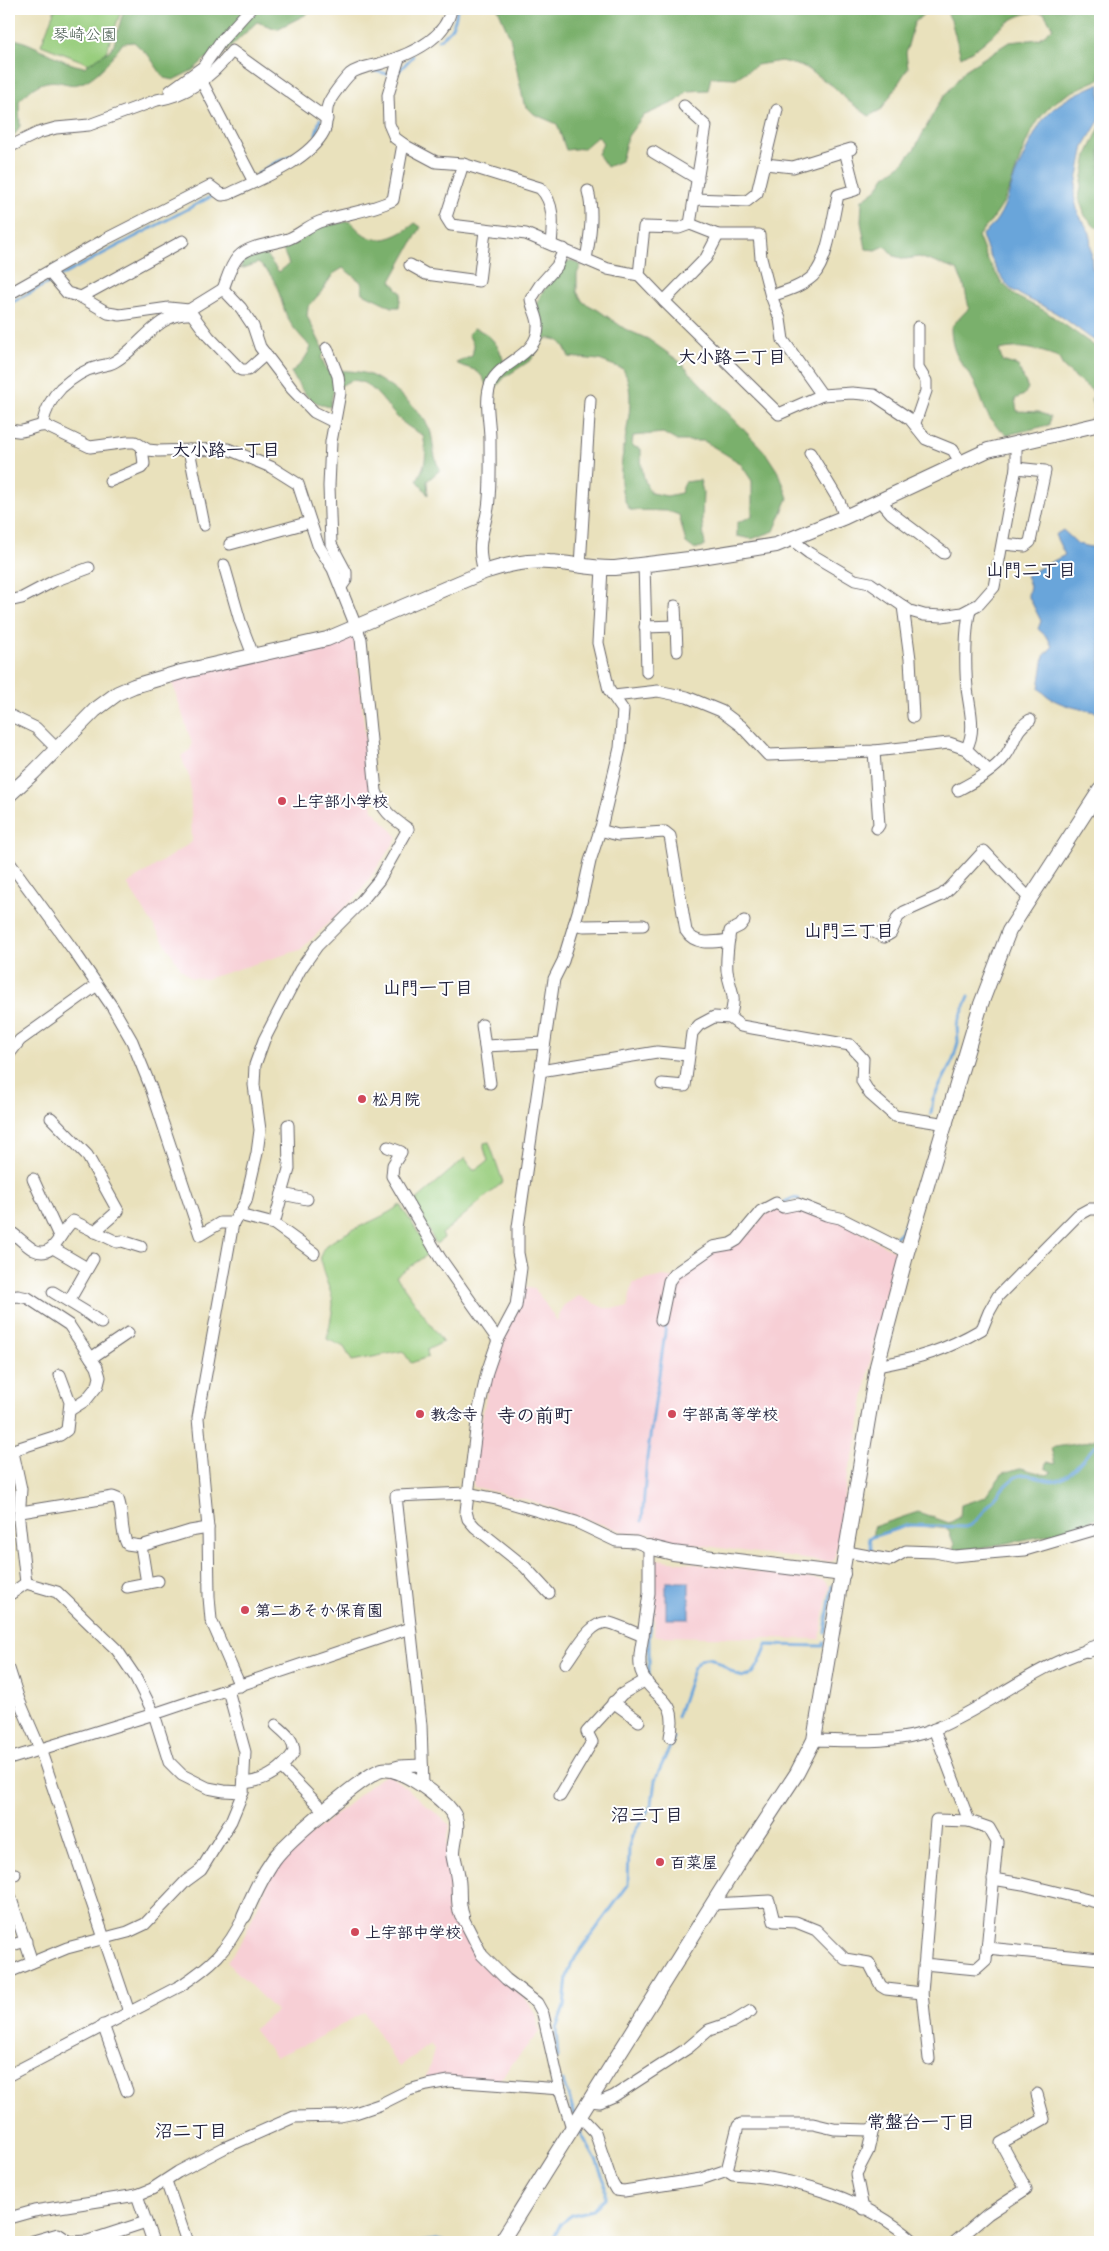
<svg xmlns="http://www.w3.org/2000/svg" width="1109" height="2251" viewBox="0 0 1109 2251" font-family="Mynerve,'Klee One',sans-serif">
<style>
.built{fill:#f7cfd5}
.green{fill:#98cd7d;stroke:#5d785c}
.forest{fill:#7ab06c;stroke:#4e6954}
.water{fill:#69a5da;stroke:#46648a}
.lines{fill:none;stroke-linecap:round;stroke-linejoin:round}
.stream{stroke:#69a5da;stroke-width:3}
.minor-casing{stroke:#686568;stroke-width:13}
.tertiary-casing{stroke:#686568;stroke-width:16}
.minor{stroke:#fff;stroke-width:11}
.tertiary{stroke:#fff;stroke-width:14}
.poi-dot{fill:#d1495b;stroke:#fff;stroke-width:2}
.labels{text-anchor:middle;stroke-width:4;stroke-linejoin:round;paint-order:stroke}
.park-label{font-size:16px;fill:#4b5e52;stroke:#fff}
.poi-label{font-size:16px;font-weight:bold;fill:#22223b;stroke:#fff;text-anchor:start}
.neighbourhood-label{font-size:18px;font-weight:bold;fill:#22223b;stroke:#fff}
.quarter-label{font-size:19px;font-weight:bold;fill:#22223b;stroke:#fff}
</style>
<rect width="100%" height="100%" fill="#fff"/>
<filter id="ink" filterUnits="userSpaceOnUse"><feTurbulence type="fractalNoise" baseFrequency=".02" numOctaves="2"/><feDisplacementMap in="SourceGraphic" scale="10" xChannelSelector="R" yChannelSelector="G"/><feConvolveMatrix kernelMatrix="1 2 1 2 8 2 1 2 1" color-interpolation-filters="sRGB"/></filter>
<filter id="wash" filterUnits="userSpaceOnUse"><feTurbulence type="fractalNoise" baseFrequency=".0096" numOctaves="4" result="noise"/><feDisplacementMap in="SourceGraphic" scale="20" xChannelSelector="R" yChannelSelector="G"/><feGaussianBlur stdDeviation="1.12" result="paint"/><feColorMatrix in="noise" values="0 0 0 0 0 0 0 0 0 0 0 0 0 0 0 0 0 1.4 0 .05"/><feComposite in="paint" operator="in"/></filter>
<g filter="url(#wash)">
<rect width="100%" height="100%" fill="#e9e1bc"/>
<g class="built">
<path d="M349,636L355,639L373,810L398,837L359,894L300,950L206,979L191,978L180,967L127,884L192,842L190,779L181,756L190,750L192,744L171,679Z"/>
<path d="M774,1206L783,1213L796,1206L839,1220L896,1252L873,1347L855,1451L848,1471L844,1495L845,1509L834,1561L825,1562L662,1540L650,1534L628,1533L529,1500L474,1487L471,1474L490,1376L522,1287L535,1289L557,1321L564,1305L579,1296L604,1308H627L633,1283L663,1276L674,1278L720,1248L741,1240Z"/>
<path d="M656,1559L823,1580L829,1586L820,1639L654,1636Z"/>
<path d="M387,1775L394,1778L450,1825L447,1842L452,1883L448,1907L450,1915L461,1923L476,1958L526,1999L536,2014L539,2032L497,2082H425L434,2049L430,2044L399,2067L364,2012L315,2040L275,2057L253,2029L276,2011L227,1962L242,1941L277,1863L366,1789L380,1778Z"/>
</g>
<g class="green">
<path d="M55,9H122L100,68L41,45Z"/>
<path d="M489,1142L503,1182L442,1234L444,1238L436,1244L414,1202L465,1158L473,1170H476L488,1161L484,1148V1143Z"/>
<path d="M400,1205L431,1252L396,1276L443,1342L427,1350L428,1357L411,1363L403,1351L352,1361L344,1347L327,1339C329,1328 332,1316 333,1304C333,1289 311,1258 326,1246C348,1228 378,1222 400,1205Z"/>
</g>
<g class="forest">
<path d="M124,9H311L307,14L277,29L257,22L223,54L205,59L193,70L173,80L164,78L149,56L134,42L123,43C112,58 97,79 78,84C72,86 65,83 59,82C41,79 31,89 19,101L20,126L14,136H9V38C36,42 58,63 84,67L110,50L114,44Z"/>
<path d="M498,9H929L914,23L906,53L908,68L882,109L869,116L847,100L833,86L804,67L781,61L757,65L736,78L711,77L708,90L688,91L677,101L643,116L628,136L621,161L607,167L598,154L603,143L598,136L584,148L566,150L557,124L534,114L524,104L510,37Z"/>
<path d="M945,9H1100V79C1084,86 1067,93 1053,104C1025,128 1019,168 1005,199C999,213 988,225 978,236L987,259L1002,283L1017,297L1045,311L1100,350V412L1095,411L1091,400L1095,393L1064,368L1058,357C1037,349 1021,345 999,350L1002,361L1018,366L1028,388L1024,395L1015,399L1017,411L1039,412L1050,417L1049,425L1007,435C986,419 987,413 978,390C967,364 951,361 951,327L969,308L964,285L957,270L919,257L905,259L894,256L885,246L876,250L866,249L861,222L862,200L877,189L885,176L902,164L915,148L939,103L965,70L1009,42L1039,39L1053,28L1044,13C1014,10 1003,27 982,44C976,49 968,53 961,57L951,20Z"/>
<path d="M1100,127V226L1095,227L1085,216L1079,198L1087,155Z"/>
<path d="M350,221C356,228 365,238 376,239C389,241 406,231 415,223L421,227L391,281L401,293L399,307H392L363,293L361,282L343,268L333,274L322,291L308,307L307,316L325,353L321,357L327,370C341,371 358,370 370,375C388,382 426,413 431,433C434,446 433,457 440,470L427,481L428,495L417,480C427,462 427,455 423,435C413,430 405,425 397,417C386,406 369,376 350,381C344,383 338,388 333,392L330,407C307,402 302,391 291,372L302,363L311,348C305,340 296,332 291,324C277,301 283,281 258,263L241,269L242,261L252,256L265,254L279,272L289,264L283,250L298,242L315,228Z"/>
<path d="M571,260L581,265L577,274V292L583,302L598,310L625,329L648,339L679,361L765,452L780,475L788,498L774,531L752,539L737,536V523L752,516V481L740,463L704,441H677L663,433L633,436L632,446L641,449C641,465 642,479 651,493L667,496L681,493L685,482L700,480L703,492L702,520L705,546L694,549L686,543L679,515L668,511L630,510C603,472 646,409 623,369L599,360L569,357C564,345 560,337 545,339L531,360L505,377L495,388L486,384C478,366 471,371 456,363L472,356L474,346L468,334L474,328C490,333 500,346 504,363L536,347L537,304L541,294L565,263Z"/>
<path d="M1100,1437V1516L1064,1532L970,1550L953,1551L954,1544L948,1529L912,1525L873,1536V1527L918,1512L949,1523L960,1517L961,1505L985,1497L1003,1473L1020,1468L1047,1475L1052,1472L1045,1468L1046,1462L1055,1464L1051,1448C1068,1444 1084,1445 1100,1437Z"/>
</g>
<g class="water">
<path d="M1098,84H1100V119L1084,146L1074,196L1078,213L1090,233L1092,266L1097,284L1100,289V344C1084,335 1071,322 1056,313C1041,304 1025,299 1011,289C1001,281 985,248 982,235C999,223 1006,204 1012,184C1016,171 1037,126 1046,116C1059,101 1080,92 1098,84Z"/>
<path d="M1063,530L1078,544L1100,549V713C1078,708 1054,706 1039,688L1044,656L1052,647L1048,638L1038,629L1041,621L1028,595L1030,586L1026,575L1065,555L1055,535Z"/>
<rect x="666" y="1582" width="23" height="37"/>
</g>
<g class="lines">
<g class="stream">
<path d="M438,40C450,34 456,22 457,9"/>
<path d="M371,70L392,75"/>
<path d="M399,71L413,56"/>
<path d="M316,134L320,119"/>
<path d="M257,175L273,164L296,154"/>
<path d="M57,278L216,194"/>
<path d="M9,304L52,281"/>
<path d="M931,1114L933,1099L953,1060L958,1042L957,1025L969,996"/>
<path d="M784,1202L793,1198L799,1199"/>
<path d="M890,1240C909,1231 912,1204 917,1186"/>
<path d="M642,1521L647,1458L668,1312"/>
<path d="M872,1553L869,1538L909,1525L965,1527L971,1525C987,1512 999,1487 1016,1477C1030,1469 1044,1484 1057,1480C1076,1474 1084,1453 1100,1443"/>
<path d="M825,1632L832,1586"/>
<path d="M649,1676V1638L653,1603"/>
<path d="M677,1717L694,1667C713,1638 733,1689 752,1674C759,1668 763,1653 767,1645L823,1646L824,1643"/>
<path d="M558,2058L556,2029L564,2007L567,1977L572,1962L628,1885L629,1846L632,1836L652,1804L655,1780L674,1738"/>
<path d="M563,2081L575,2115"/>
<path d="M422,2242L436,2240L445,2242"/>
<path d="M552,2242L561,2223L572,2215L592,2210L605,2199V2183L597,2162L578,2128"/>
</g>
</g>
</g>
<g filter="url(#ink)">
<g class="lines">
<defs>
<g id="minor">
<path d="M399,58L388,95L389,124L395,138L406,146L436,162L463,164L540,188C555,203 553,224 551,244"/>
<path d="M202,82L254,182"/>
<path d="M170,91L203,67L221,41L250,9"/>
<path d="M684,106L706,126L690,224"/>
<path d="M9,147L38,133L56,128L89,125L157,100C188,95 213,75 232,51L327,119"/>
<path d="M653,152L698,179"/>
<path d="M463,164L446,217L451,225L526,234L608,269L639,275L664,301"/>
<path d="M765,164L793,167L851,149"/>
<path d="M695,199L747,201L757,193L777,110"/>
<path d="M718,235L706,258L664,301L779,414L822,395L852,393L874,395L910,419L926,439L953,450L960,462"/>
<path d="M586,259C590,237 594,213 588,191"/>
<path d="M410,265L426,274L479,281L485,231"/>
<path d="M49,272L67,293L81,297L108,313L120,315L169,308L189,310L209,337L241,370H248L266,354"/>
<path d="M639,275L644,227L679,228L690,224L718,235H759L761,258L770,293L780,319L783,340L822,395"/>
<path d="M223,289C227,279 230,266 238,257C249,245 273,244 288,239C299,235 308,226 319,222C344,213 369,212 393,200L403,144"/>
<path d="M9,294L106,239L210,186L222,195L229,194C258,180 309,161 324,131C328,123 325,113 328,105C329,99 345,79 350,74C357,68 371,66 379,64C406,56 446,40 451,9"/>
<path d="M771,296C786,291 801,287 813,276C828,261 833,217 838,195L855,190L845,151"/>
<path d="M81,297L183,241"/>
<path d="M189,310L223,289L241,308L253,326L260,347L292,389L314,412L334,422"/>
<path d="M327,348L338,376L340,393L331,442L329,486L331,544L346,572V580L341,587"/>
<path d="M915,423L926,391V381L918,368V327"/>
<path d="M42,425C45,412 51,398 61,388C71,379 84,370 97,367C102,365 108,365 112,363C139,350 156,313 188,314"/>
<path d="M9,429C25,436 33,424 46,426L90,447L128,442H135L148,450L158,451L228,449L271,467L298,484L318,545L333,569L361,639L376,791C383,812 391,817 408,829L379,880L359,904L317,946L300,970L264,1040L255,1065L254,1085L260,1130L257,1153L246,1201L233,1223L198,1418L208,1528L209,1597L211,1620L240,1686"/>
<path d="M189,450L204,525"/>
<path d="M810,453L839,501L845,517"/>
<path d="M110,481L141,468L144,464L142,447"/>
<path d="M880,500L891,513L944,553"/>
<path d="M792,540L809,553L855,580L870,583L910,611L924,615L942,616L962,613L979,604L994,587L1016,468V442"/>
<path d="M230,544L310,522"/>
<path d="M1003,544L1025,546L1030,542L1045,471L1016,468"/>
<path d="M644,564L647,672"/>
<path d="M224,565L240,621L253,655"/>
<path d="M580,566L590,400"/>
<path d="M484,572C476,543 483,536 488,508C491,486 490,462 490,439C490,421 484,400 491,383C502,360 539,356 538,325C538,316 532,308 531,299L540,285L557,266L564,249"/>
<path d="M9,601L22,598L54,581L89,568"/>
<path d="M675,606L676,626"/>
<path d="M903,606L910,659L913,717"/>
<path d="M645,627L676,626L677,651"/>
<path d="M614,696L658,691L687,697L721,711L741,726L768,755L874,751L949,743L966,749L989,771"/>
<path d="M9,715L36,728L57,749"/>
<path d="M966,749C977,731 969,707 967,688C965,667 965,629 970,610"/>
<path d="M874,751L879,825L877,828"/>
<path d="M958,790C975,781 994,771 1006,755C1016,741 1014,730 1030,720"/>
<path d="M600,830L618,835L665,832L670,836L686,931C695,946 714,942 729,940"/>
<path d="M9,862L74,951L113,1008L132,1041L151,1088L200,1235L220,1223H233"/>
<path d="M574,924L584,926L643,925"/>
<path d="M872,931L884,937L891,933L898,917L904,912L942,895L950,888L984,851L1029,898"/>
<path d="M730,1018C737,993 731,994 727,971C726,959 728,944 730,931L740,926L744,921"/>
<path d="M482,1025L490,1083"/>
<path d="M485,1046L544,1043"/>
<path d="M9,1054L20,1040L97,985"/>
<path d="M540,1071L657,1052L688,1055"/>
<path d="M662,1084L685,1086L692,1033L699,1025L714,1017L730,1018L741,1026L850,1045L863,1059L862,1081L870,1094L895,1116L947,1124"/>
<path d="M51,1118L87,1155L118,1211L94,1232"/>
<path d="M388,1147L401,1152L393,1165L392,1176L440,1258L498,1340"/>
<path d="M33,1179L59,1236"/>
<path d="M282,1194L289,1169L288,1125"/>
<path d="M239,1215L274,1224L314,1253"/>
<path d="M274,1224L282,1194L307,1199"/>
<path d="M9,1231C18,1236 25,1245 34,1250C55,1260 60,1230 73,1221L117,1242L122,1241L141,1247"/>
<path d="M53,1248L87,1268"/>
<path d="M53,1292L86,1312L101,1323"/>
<path d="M9,1297L18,1296L28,1298L69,1325L97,1367L100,1377L98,1385L86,1400L70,1410"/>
<path d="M69,1301L93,1259"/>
<path d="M661,1320L669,1281L674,1274L713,1247L730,1244L737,1240L761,1211L776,1203L783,1207L798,1204L826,1215L840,1218L907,1252"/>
<path d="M91,1358L128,1333"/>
<path d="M877,1366C920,1358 944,1351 982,1329L989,1312L998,1296L1078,1215L1089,1209H1100"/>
<path d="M13,1452L21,1489L19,1520L26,1583"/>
<path d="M9,1454L13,1450L60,1435L67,1430L70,1402L60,1375"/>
<path d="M21,1512L113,1497L118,1499C124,1514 120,1531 127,1544L141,1546L190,1531L208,1528"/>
<path d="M141,1546L147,1583"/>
<path d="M847,1552L890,1560L906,1551L935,1552L954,1556L1025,1550L1100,1528"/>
<path d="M26,1583L57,1592L117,1650L136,1678L154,1714L169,1762L182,1775L208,1788L224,1791L243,1792"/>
<path d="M127,1587L158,1581"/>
<path d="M9,1593H12L26,1583"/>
<path d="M549,1593L525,1567L475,1527L468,1519L466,1511L478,1414L487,1372L498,1340L516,1306L521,1268L518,1253V1227L554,979L563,961L581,902L590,861L602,824L620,748L623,710L609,690L598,643L602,568"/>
<path d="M643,1636C641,1647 638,1660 641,1671C651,1701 680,1694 670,1737"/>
<path d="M9,1669L19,1700L40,1749L129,2012"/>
<path d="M613,1702L639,1721"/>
<path d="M934,1729L969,1821"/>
<path d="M814,1740C853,1741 899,1744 935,1729C988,1707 1033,1667 1088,1650"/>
<path d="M9,1759L154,1714L410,1628"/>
<path d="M282,1768L325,1812"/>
<path d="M388,1769L399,1766L422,1765"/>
<path d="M244,1783C266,1781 282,1770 294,1752C294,1739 285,1733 276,1725"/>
<path d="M423,1786L421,1725L396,1496L466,1493L497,1499L576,1522L616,1541L636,1542L649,1547V1593L643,1636C632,1632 621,1626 610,1623C591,1618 575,1652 566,1663"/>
<path d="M560,1796L592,1742L587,1732L622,1694L646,1680"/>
<path d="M9,1876L15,1874"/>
<path d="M993,1879L1023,1884L1100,1903"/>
<path d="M9,1893L32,1962"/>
<path d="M713,1904L769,1901L774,1921L796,1922L816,1930L845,1959L869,1963L881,1986L886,1989L922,1993"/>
<path d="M462,1916L482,1955L506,1979L537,2003L543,2014L560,2089L572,2128"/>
<path d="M12,1945L26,1941"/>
<path d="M987,1948L1100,1959"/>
<path d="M924,1964L976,1969L986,1960L997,1842L989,1828L969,1821L936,1820L922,1993L929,2059"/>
<path d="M9,1972L67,1948L128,1932L145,1924L186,1881L201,1870L231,1821L243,1792L245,1752L228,1690"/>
<path d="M103,2025L127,2091"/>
<path d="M9,2075L180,1986C212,1965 227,1951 244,1916"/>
<path d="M589,2101L600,2102L614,2096L688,2048L709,2030L733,2022L751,2011"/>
<path d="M580,2116L595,2132L612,2183L616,2190L624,2191L701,2179L727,2170L733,2174C797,2178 867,2199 915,2242"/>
<path d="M727,2170L738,2126L741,2124H813L834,2129L869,2130L877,2125L907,2122"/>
<path d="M166,2181L187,2242"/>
<path d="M137,2195L153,2242"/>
<path d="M863,2209L856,2174L868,2151L873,2129"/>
<path d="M9,2218L34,2211L137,2195L152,2189L178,2172L224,2148L294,2117L340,2116L355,2113L379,2105L409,2090L427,2085L449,2081L560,2089"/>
<path d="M30,2242L58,2234L70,2242L88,2241L146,2222"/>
<path d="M955,2242L988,2214L1026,2189L1001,2143L1044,2119L1037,2094"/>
</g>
<g id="tertiary">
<path d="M9,795L34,772L95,710L118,693L134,686L181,672L327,639L484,572C506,565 526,560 549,562C571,563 592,569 615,568L689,559L776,545L845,517L988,450L1100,424"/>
<path d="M649,1547L673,1553L843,1574"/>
<path d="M1088,1650L1100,1646"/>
<path d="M244,1916C253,1896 261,1877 274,1859C286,1842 365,1774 382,1770C400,1765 442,1798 452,1812C461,1824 453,1839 453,1853C454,1861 457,1870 458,1879C460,1892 457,1903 462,1916"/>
<path d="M501,2242L747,1849L797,1773L814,1740L877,1366L907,1252L981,1004L1009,931L1100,790"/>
</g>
</defs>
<use href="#minor" class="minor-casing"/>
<use href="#tertiary" class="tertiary-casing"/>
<use href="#minor" class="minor"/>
<use href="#tertiary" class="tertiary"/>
</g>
</g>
<g class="poi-dot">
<circle cx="282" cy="801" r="5"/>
<circle cx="362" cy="1099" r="5"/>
<circle cx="420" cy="1414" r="5"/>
<circle cx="672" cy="1414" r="5"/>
<circle cx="245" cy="1610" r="5"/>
<circle cx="660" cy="1862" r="5"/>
<circle cx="355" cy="1932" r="5"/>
</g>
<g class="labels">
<g class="park-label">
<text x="85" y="40">琴崎公園</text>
</g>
<g class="poi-label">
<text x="292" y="807">上宇部小学校</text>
<text x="372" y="1105">松月院</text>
<text x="430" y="1420">教念寺</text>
<text x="682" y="1420">宇部高等学校</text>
<text x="255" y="1616">第二あそか保育園</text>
<text x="670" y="1868">百菜屋</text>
<text x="365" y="1938">上宇部中学校</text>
</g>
<g class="neighbourhood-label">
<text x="732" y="363">大小路二丁目</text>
<text x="226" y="456">大小路一丁目</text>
<text x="1031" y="576">山門二丁目</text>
<text x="849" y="937">山門三丁目</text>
<text x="428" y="994">山門一丁目</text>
<text x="647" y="1821">沼三丁目</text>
<text x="921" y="2128">常盤台一丁目</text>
<text x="191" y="2137">沼二丁目</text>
</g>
<g class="quarter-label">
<text x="535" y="1422">寺の前町</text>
</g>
</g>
<rect width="1109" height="2251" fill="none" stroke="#fff" stroke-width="30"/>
</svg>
